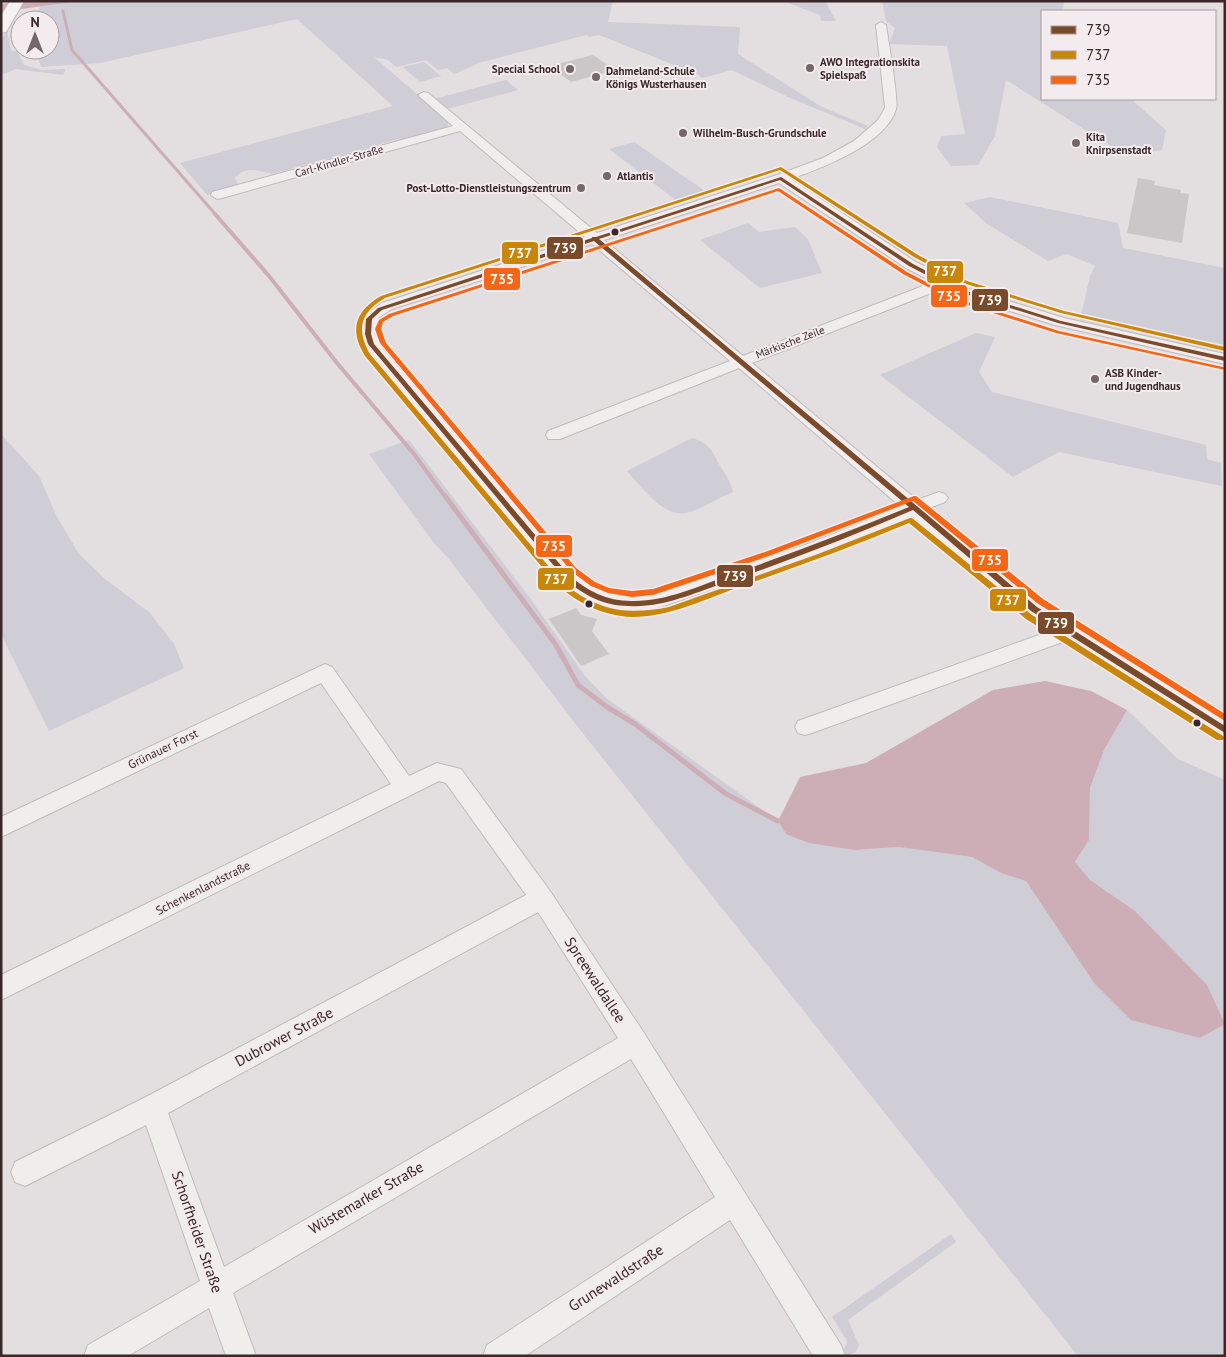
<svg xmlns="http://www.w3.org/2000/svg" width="1226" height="1357" viewBox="0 0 1226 1357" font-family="'PT Sans',sans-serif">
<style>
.green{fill:#cfcdd6}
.water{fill:#cdaeb6}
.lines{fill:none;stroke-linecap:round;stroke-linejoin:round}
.stream-far2{stroke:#cdaeb6;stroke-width:3}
.stream-far1{stroke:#cdaeb6;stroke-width:4}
.stream{stroke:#cdaeb6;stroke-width:5}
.building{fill:#cbc6c7}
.minor-casing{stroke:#bfbabb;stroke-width:2}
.primary-casing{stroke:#c0babc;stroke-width:2}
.minor{fill:#f0eded;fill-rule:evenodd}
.primary{fill:#f4f2f3;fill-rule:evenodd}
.bus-1-casing{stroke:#f3ebed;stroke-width:3}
.bus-2-casing{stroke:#f3ebed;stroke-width:3}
.bus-3-casing{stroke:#f3ebed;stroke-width:3}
.bus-1{fill:#7a4b2a;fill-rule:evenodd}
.bus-2{fill:#c8860a;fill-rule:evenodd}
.bus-3{fill:#f46717;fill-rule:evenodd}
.poi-dot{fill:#756769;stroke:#f3ebed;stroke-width:2}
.bus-dot{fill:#3a272a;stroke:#f3ebed;stroke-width:2}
.labels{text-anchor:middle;stroke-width:4;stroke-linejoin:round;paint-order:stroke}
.far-poi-label{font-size:11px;font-weight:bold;fill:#3a272a;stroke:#f3ebed;text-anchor:start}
.far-street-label{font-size:11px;fill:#3a272a;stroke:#f3ebed}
.street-label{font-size:12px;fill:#3a272a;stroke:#f3ebed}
.near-street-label{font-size:15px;fill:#3a272a;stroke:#f3ebed}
.line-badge{stroke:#f3ebed;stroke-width:2}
.badge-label{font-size:14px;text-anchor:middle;font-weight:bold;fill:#fff}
</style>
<rect width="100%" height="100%" fill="#e3dedf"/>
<g class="green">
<path d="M78,1H613L608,22L740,27L738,54L822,107L868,126L865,129L788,97L732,70L702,78L699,75L599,35L590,37L586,35L482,62L454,74L447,68L438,70L426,60L396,67L388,60L374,57L449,122L447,127L405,141L399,139L272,174C259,171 245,165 235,178L239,187L207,195L180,163L393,106L297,19L100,63L41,67L36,50H50V20H33L41,6Z"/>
<path d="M783,1H825L836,21H821L820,15Z"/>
<path d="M882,1H1064L1063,11H1042V99H1131L1166,130L1162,150L1125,155L1006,80L995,136L978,165L951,166L937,147L941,136L965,134L947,46L889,44L895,28L886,21Z"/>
<path d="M7,30L11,51H17L24,65L41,70L66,69L63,75L16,69L1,75V40Z"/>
<path d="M424,62L441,76L420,82L403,67Z"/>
<path d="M506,80L518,90L447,109L434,99Z"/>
<path d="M634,142L705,191H706L677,201L609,149Z"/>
<path d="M990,197L1118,223L1123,248L1225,268V353L1080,320L1090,276L1095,266L1067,254L1048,261L987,224L964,203Z"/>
<path d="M748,223L759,232L795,227L808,239L822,273L760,288L700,240Z"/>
<path d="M976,333L995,337L979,372L992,392L1206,445L1207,459L1221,463L1222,486L1059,452L1013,477L880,375Z"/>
<path d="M1,434L39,476L57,517L79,554L105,579L150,613L174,644L184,668L49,731L1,634Z"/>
<path d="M692,438C709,443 712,450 719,464C726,476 729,477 733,492C721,497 697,511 686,513C662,517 641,486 627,471Z"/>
<path d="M409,440L527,594L585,676L606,698L778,821L786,834L855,850L899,847L972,857L1001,873L1026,881L1094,983L1167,1028L1200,1038L1135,911L1089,880L1075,862L1089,840L1090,788L1104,750L1127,710L1178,759L1225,780V1356H1078L585,736L448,558L434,543L369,454Z"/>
<path d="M951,1234L956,1242L848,1320L859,1345L856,1352L848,1355L843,1353L847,1341L832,1317Z"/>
</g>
<g class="water">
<path d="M23,1H78L1,12V4Z"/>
<path d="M1045,681L1091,691L1127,710L1104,750L1090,788L1089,840L1075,862L1090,880L1135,911L1207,985L1225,1024L1200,1038L1131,1020L1094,983L1026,881L1001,873L972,857L899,847L855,850L809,843L786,834L778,821L800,777L866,763L993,690Z"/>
</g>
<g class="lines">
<path class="stream-far2" d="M63,11L72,50L216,215"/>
<path class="stream-far1" d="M215,214L269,276L337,363L414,454L446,498"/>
<path class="stream" d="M445,496L556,645L578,685L607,707L635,724L726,794L778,821"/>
</g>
<g class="building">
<path d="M593,55L615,70L571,82L549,66Z"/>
<path d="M1138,178L1155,181L1154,185L1181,190L1180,193L1189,194L1182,243L1127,233Z"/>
<path d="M576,608L581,615L597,619L592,631L609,654L581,666L549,619Z"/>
</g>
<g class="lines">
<defs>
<g id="minor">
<path d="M881,22L886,25C888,39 899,100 896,109C886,144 822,168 791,179L916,262L966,288L1064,318L1225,354V364L1055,325L956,294L944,288L752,363L917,500L939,492L945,494L948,498L945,502L927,509L1041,604L1225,719V738L1218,736L1068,640L812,733L805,735L798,733L795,727L798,721L1053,630L1027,614L912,516L817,555L654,609C618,614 589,604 560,582L370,352L361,334L364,316L382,303L585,237L460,131L222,198L217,199L211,195L212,192L453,126L420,97L418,95L424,92L428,93L597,233L777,175L823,158L854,141L878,120L885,108L876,25ZM779,183L906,268L933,282L743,356L604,240ZM592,244L730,361L548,431L546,435L548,439H560L739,368L901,507L805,545L653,595C619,600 600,593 574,572L382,348L375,334L378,318L392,309Z"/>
<path d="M325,664L332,667L409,776L437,763L461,769L550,891L644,1033L841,1345L845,1356H813L730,1220L525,1356H483L487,1345L715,1197L631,1059L233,1293L256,1356H226L209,1308L128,1356H84L88,1345L200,1281L146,1125L25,1186L15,1182L11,1172L15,1162L144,1098L526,895L446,783L439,781L1,1000V975L391,784L321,683L1,837V817ZM538,912L618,1038L224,1267L168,1113Z"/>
</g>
<path id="primary" d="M10,1H24L6,32L1,33V16Z"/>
</defs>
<use href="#minor" class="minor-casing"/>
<use href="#primary" class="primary-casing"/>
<use href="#minor" class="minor"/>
<use href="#primary" class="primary"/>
<defs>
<path id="bus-1" d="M781,177L913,264L963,290L1061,321L1225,357V361L1058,323L959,292L909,266L780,180L599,239L1037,607L1225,726V733L1031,611L913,510C850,537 786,562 721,584C692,594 661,608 629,606C604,606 583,595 565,579L368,344L365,334L366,319L378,308L592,238V237H596ZM594,241L909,507C850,531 790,554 730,575C699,586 665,602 631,601C607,601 587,591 569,575L374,344L371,334L372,319L382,310Z"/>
<path id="bus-2" d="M781,167L918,255L967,281L1064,311L1225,347V351L1061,313L963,283L914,257L780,170L385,298C360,313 356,329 370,354L561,581C595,610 626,616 669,607L818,554L910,518H912L1032,615L1223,736L1224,738L1223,740H1217L1026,619L909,523C852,547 793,568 734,589C701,601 668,617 632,617C603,616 578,603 557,585L365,356C349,330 355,311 381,296Z"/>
<path id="bus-3" d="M779,188L907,272L959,299L1059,331L1223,367L1225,368V370L1056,333L955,301L903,274L778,191L393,316L383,322L381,329L386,343L576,568L595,582L609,588L632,591L653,589L765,552L914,496H916L1043,599L1225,714V721L1037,603L913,501L769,556L653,595L632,597L608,593L591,586L572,572L380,343L375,329L379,320L389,314Z"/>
</defs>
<use href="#bus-1" class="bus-1-casing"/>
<use href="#bus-2" class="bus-2-casing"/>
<use href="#bus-3" class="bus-3-casing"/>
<use href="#bus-1" class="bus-1"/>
<use href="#bus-2" class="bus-2"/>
<use href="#bus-3" class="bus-3"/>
</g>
<g class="poi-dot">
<circle cx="810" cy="68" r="5"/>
<circle cx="570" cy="69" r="5"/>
<circle cx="596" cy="77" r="5"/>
<circle cx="683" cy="133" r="5"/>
<circle cx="1076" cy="143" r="5"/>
<circle cx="607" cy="176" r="5"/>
<circle cx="581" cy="188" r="5"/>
<circle cx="1095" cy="379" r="5"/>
</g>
<g class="bus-dot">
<circle cx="615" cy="232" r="4.5"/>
<circle cx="589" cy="604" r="4.5"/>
<circle cx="1197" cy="723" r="4.5"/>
</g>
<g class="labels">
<g class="far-poi-label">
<text x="820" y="66">AWO Integrationskita<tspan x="820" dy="13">Spielspaß</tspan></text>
<text x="560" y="73" text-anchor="end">Special School</text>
<text x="606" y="75">Dahmeland-Schule<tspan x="606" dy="13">Königs Wusterhausen</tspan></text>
<text x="693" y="137">Wilhelm-Busch-Grundschule</text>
<text x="1086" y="141">Kita<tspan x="1086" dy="13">Knirpsenstadt</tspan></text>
<text x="617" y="180">Atlantis</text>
<text x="571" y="192" text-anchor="end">Post-Lotto-Dienstleistungszentrum</text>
<text x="1105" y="377">ASB Kinder-<tspan x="1105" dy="13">und Jugendhaus</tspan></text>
</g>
<g class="far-street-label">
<text transform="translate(339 161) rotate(-16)" y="4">Carl-Kindler-Straße</text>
<text transform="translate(790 342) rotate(-21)" y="4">Märkische Zeile</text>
</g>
<g class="street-label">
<text transform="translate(163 749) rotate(-26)" y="4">Grünauer Forst</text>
<text transform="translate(203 888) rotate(-27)" y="4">Schenkenlandstraße</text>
</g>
<g class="near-street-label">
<text transform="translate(595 980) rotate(57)" y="5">Spreewaldallee</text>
<text transform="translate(284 1037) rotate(-28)" y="5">Dubrower Straße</text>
<text transform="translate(366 1198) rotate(-30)" y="5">Wüstemarker Straße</text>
<text transform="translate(197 1232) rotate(71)" y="5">Schorfheider Straße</text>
<text transform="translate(616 1278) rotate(-33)" y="5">Grunewaldstraße</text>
</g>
</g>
<g class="line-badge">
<rect x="546" y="236" width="38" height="24" rx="5" fill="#7a4b2a"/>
<rect x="501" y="241" width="38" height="24" rx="5" fill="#c8860a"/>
<rect x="926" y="260" width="38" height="24" rx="5" fill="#c8860a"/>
<rect x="483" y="267" width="38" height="24" rx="5" fill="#f46717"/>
<rect x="930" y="284" width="38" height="24" rx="5" fill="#f46717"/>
<rect x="971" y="288" width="38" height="24" rx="5" fill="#7a4b2a"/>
<rect x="535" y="534" width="38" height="24" rx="5" fill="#f46717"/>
<rect x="971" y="548" width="38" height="24" rx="5" fill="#f46717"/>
<rect x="716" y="564" width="38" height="24" rx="5" fill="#7a4b2a"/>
<rect x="537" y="567" width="38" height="24" rx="5" fill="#c8860a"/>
<rect x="989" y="588" width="38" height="24" rx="5" fill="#c8860a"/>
<rect x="1037" y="611" width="38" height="24" rx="5" fill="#7a4b2a"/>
</g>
<g class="badge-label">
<text x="565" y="253">739</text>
<text x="520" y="258">737</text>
<text x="945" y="276">737</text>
<text x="502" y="284">735</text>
<text x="949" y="301">735</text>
<text x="990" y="305">739</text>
<text x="554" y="551">735</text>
<text x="990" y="565">735</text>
<text x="735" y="581">739</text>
<text x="556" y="584">737</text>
<text x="1008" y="605">737</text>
<text x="1056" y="628">739</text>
</g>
<rect width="1226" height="1357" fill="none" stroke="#3a272a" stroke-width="5"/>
<rect x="1041" y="10" width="175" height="90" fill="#f3ebed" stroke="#a99d9f"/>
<rect x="1051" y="26" width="25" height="8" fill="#7a4b2a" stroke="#a99d9f"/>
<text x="1086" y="35" font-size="15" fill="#3a272a">739</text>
<rect x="1051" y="51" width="25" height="8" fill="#c8860a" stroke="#a99d9f"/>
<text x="1086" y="60" font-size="15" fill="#3a272a">737</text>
<rect x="1051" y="76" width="25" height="8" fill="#f46717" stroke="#a99d9f"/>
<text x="1086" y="85" font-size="15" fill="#3a272a">735</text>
<g transform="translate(35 35)"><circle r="24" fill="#f3ebed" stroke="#a99d9f"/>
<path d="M0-4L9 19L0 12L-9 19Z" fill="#756769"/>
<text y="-8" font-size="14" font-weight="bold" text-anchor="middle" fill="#3a272a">N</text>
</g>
</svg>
